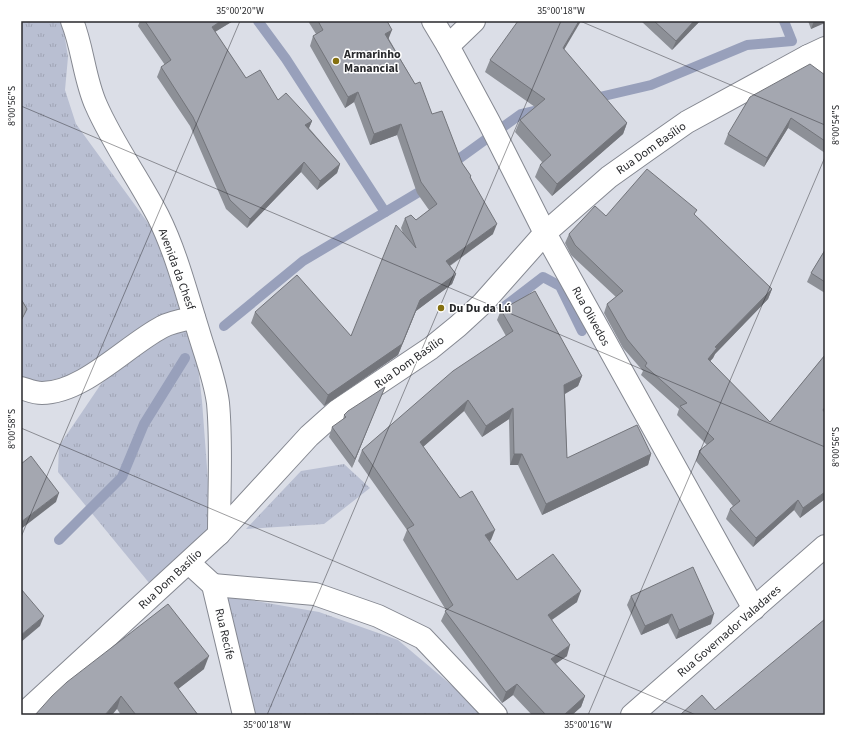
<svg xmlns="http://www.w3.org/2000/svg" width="846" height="736" viewBox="0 0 846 736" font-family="'Source Sans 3',sans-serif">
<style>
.grass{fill:url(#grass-tufts)}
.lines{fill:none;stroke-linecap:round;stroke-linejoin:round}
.stream{stroke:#98a0bb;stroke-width:10}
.street-casing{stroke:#858891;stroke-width:24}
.secondary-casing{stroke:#858891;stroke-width:24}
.street{stroke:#fff;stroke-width:22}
.secondary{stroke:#fff;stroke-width:22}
.wall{fill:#8d9097}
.shaded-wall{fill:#73757b}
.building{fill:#a4a7b0;stroke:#73757b}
.ticks{fill:none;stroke:#28292c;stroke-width:1;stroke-opacity:0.45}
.poi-dot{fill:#857010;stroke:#fff;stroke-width:1.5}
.labels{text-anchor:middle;stroke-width:3;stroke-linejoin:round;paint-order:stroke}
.poi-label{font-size:12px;font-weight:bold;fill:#28292c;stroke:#fff;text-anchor:start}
.street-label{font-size:12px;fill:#28292c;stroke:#fff}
.neatline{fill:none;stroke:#28292c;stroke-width:1.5}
.ticks-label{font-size:10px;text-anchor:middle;fill:#28292c}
</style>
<defs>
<pattern id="grass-tufts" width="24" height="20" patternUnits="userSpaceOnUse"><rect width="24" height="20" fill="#b9bfd2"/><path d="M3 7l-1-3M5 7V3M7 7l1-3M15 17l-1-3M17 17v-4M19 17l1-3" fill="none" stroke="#9fa4b4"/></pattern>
</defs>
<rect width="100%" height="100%" fill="#dbdee7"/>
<g class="grass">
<path d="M21,21H61L63,26L68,57L65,90L76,124L148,223L163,248L183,302L180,312L127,341L71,375L44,382L30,381L21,377V323L25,314L21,307Z"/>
<path d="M184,328L195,340L202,401L211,521L204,536L150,584L58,472L59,446L101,384L137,352Z"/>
<path d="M344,464L370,488L324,524L246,529L301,471Z"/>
<path d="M221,595L319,612L398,640L462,694L480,715H255Z"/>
</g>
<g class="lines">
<g class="stream">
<path d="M258,21L286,59L385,212"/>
<path d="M591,99L651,85L747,45L792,41L784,21"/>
<path d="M449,166L521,114L542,109"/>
<path d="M505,306L543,277L560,286L582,331"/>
<path d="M224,326L303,261L419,192L427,186"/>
<path d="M59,540L122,477L144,424L185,358"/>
</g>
<defs>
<g id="street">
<path d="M72,21C83,48 84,78 96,105C113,144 139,179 158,216C176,252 186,292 198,330C205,354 215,379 218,403C222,446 219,491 219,534"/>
<path d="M433,21L448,46L489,122L545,233L754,609"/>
<path d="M448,46L474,21"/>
<path d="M808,56L825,48"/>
<path d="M21,388C28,390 34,393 42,393C83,393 126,346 162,327C171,322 183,320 194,318"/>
<path d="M189,563L213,585L244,715"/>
<path d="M213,585L315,594L378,616L423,638L496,715"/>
<path d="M632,715L825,546"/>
</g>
<path id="secondary" d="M22,715L219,534L309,436L337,411L431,348L458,326L483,303L545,233L609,177L647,150L687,122L808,56L825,65"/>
</defs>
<use href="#street" class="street-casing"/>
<use href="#secondary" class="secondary-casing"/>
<use href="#street" class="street"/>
<use href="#secondary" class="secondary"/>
</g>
<g class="wall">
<path d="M140,21H233L215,32L246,78L278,100L312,121L309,128L340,164L337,173L317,190L301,172L247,228L226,209L190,126L157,77L161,67L165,65L138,26Z"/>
<path d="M308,21H387L389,39L432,114L462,163L471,176V178L493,234L450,266L456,274L452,284L416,311L398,355L324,406L251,323L255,312L351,336L403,233L401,228L405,218L416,220L429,210L417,193L397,135L370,145L354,102L345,108L310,46L313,36L316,34Z"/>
<path d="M641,21H700L672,50Z"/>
<path d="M808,21H825L811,29Z"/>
<path d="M564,50L627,123L623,134L552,196L535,177L540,165L542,162L515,132L520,120L535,107L485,72L490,60Z"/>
<path d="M825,75V153L788,128L764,167L724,144L728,134Z"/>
<path d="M695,215L772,289L768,299L715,354L713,358L710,361L770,422L825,355V499L800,518L794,510L753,547L726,519L730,509L733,506L696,461L699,451L707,445L677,415L679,409L641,375L643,371L623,348L604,313L607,304L616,297L571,255L565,243L569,234L606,216Z"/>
<path d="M825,250V293L807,282L811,273Z"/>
<path d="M501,310L582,376L578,386L565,394L567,458L651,454L648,465L542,515L518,465H510L509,419L482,437L464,411L423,447L460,498L491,540L489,541L517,580L577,602L552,620L567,656L555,664L585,696L581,707L572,715H532L513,695L502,703L441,621L446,610L403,540L407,530L358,461L362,450L506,336L497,320Z"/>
<path d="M385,387L381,396L352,468L329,437L332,427L343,420L344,415Z"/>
<path d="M631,596L711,624L676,639L668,623L641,635L627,605Z"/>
<path d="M204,669L178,689L198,715H121L117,709L52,696Z"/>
</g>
<g class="shaded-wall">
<path d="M221,21H233L208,36L212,27Z"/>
<path d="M579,21H581L558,60L563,48Z"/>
<path d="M694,21H700L672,50L676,41Z"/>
<path d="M814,21H825V23L811,29Z"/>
<path d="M392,30L388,40L385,34Z"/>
<path d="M358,92L354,102L345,108L348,97Z"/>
<path d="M791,118L788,128L764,167L767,158Z"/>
<path d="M312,121L308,130L305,125Z"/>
<path d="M627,123L623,134L552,196L557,184Z"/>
<path d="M401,124L397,135L370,145L374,134Z"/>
<path d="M304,162L301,172L247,228L250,219Z"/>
<path d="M340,164L337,173L317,190L320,181Z"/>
<path d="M497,224L493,234L442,271L446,261Z"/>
<path d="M456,274L452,284L416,311L398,355L324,406L328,395L420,300Z"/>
<path d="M772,289L768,299L715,354L713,358L704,368L708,359L715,347Z"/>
<path d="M582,376L578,386L561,396L564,385Z"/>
<path d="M385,387L381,396L352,468L355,459Z"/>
<path d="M468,400L464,411L416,453L420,442Z"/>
<path d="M513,408L509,419L482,437L486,426Z"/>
<path d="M514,454H522L518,465H510Z"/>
<path d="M651,454L648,465L542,515L546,504Z"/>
<path d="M825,492V499L800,518L803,508Z"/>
<path d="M59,493L56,502L21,529V522Z"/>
<path d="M798,500L794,510L753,547L756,538Z"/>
<path d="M495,530L491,540L481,546L485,535Z"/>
<path d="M581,591L577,602L544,625L548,615Z"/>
<path d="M672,614L668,623L641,635L645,626Z"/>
<path d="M714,614L711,624L676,639L679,630Z"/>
<path d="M44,616L40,626L21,642V635Z"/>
<path d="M570,645L567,656L547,670L551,659Z"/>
<path d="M209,656L204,669L169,696L174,683Z"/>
<path d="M517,684L513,695L502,703L506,692Z"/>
<path d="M121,696L117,709L112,715H105Z"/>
<path d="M585,696L581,707L572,715H564Z"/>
</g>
<g class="building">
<path d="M145,21H221L212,27L246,78L260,70L278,100L286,93L312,121L305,125L340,164L320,181L304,162L250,219L230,200L193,117L161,67L171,60Z"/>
<path d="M318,21H387L392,30L385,34L415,84L420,82L432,114L442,111L462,163L471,176L470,177L497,224L446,261L456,274L420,300L402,344L328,395L255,312L297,275L351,336L396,225L416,248L405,218L411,215L416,220L437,204L421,182L401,124L374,134L358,92L348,97L313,36L323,30Z"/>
<path d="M518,21H579L563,48L627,123L557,184L540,165L551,155L520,120L545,99L490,60Z"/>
<path d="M654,21H694L676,41Z"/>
<path d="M810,64L825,75V141L791,118L767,158L728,134L750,97Z"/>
<path d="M647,169L697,210L694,214L772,289L715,347L717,348L708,359L770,422L825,355V407L823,410L825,413V492L803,508L798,500L756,538L730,509L740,501L699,451L714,439L680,406L687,403L645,366L647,363L627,339L607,304L623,291L575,245L569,234L595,206L606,216Z"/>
<path d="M825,250V282L811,273Z"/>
<path d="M535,291L582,376L564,385L567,458L637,425L651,454L546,504L522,454H514L513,408L486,426L468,400L420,442L460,498L472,491L495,530L485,535L517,580L553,554L581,591L548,615L570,645L551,659L585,696L564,715H546L517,684L506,692L445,611L453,605L407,529L414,525L362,450L453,371L513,331L501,310Z"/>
<path d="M21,299L27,309L21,321Z"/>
<path d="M385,387L355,459L332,427L346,417L344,415L348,411Z"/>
<path d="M31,456L59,493L21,522V464Z"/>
<path d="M693,567L714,614L679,630L672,614L645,626L631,596Z"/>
<path d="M21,589L44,616L21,635Z"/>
<path d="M168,604L209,656L174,683L198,715H136L121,696L105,715H35L52,696L67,682Z"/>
<path d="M825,619V715H680L702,695L715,710Z"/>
</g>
<path class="ticks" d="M580,21L825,125M21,106L825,447M21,428L696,715M21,537L240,21M267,715L561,21M588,715L825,157"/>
<g class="poi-dot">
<circle cx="336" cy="61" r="4"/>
<circle cx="441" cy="308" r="4"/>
</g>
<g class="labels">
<g class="poi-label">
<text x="344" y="58">Armarinho<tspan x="344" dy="14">Manancial</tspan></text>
<text x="449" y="312">Du Du da Lú</text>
</g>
<g class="street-label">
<text transform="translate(651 148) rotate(-35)" y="4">Rua Dom Basílio</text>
<text transform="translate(177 269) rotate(70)" y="4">Avenida da Chesf</text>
<text transform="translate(591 316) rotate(61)" y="4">Rua Olivedos</text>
<text transform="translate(409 362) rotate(-35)" y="4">Rua Dom Basílio</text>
<text transform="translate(170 579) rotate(-43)" y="4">Rua Dom Basílio</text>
<text transform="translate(729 631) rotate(-41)" y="4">Rua Governador Valadares</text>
<text transform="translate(225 634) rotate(77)" y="4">Rua Recife</text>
</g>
</g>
<rect width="846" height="736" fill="none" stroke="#ffffff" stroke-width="44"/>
<rect x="22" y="22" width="802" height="692" class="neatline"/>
<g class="ticks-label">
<text x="240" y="14">35°00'20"W</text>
<text x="561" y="14">35°00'18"W</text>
<text transform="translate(11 106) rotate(-90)" y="4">8°00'56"S</text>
<text transform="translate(835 125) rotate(-90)" y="4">8°00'54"S</text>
<text transform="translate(11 429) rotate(-90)" y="4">8°00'58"S</text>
<text transform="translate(835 447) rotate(-90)" y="4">8°00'56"S</text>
<text x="267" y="728">35°00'18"W</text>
<text x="588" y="728">35°00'16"W</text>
</g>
</svg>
